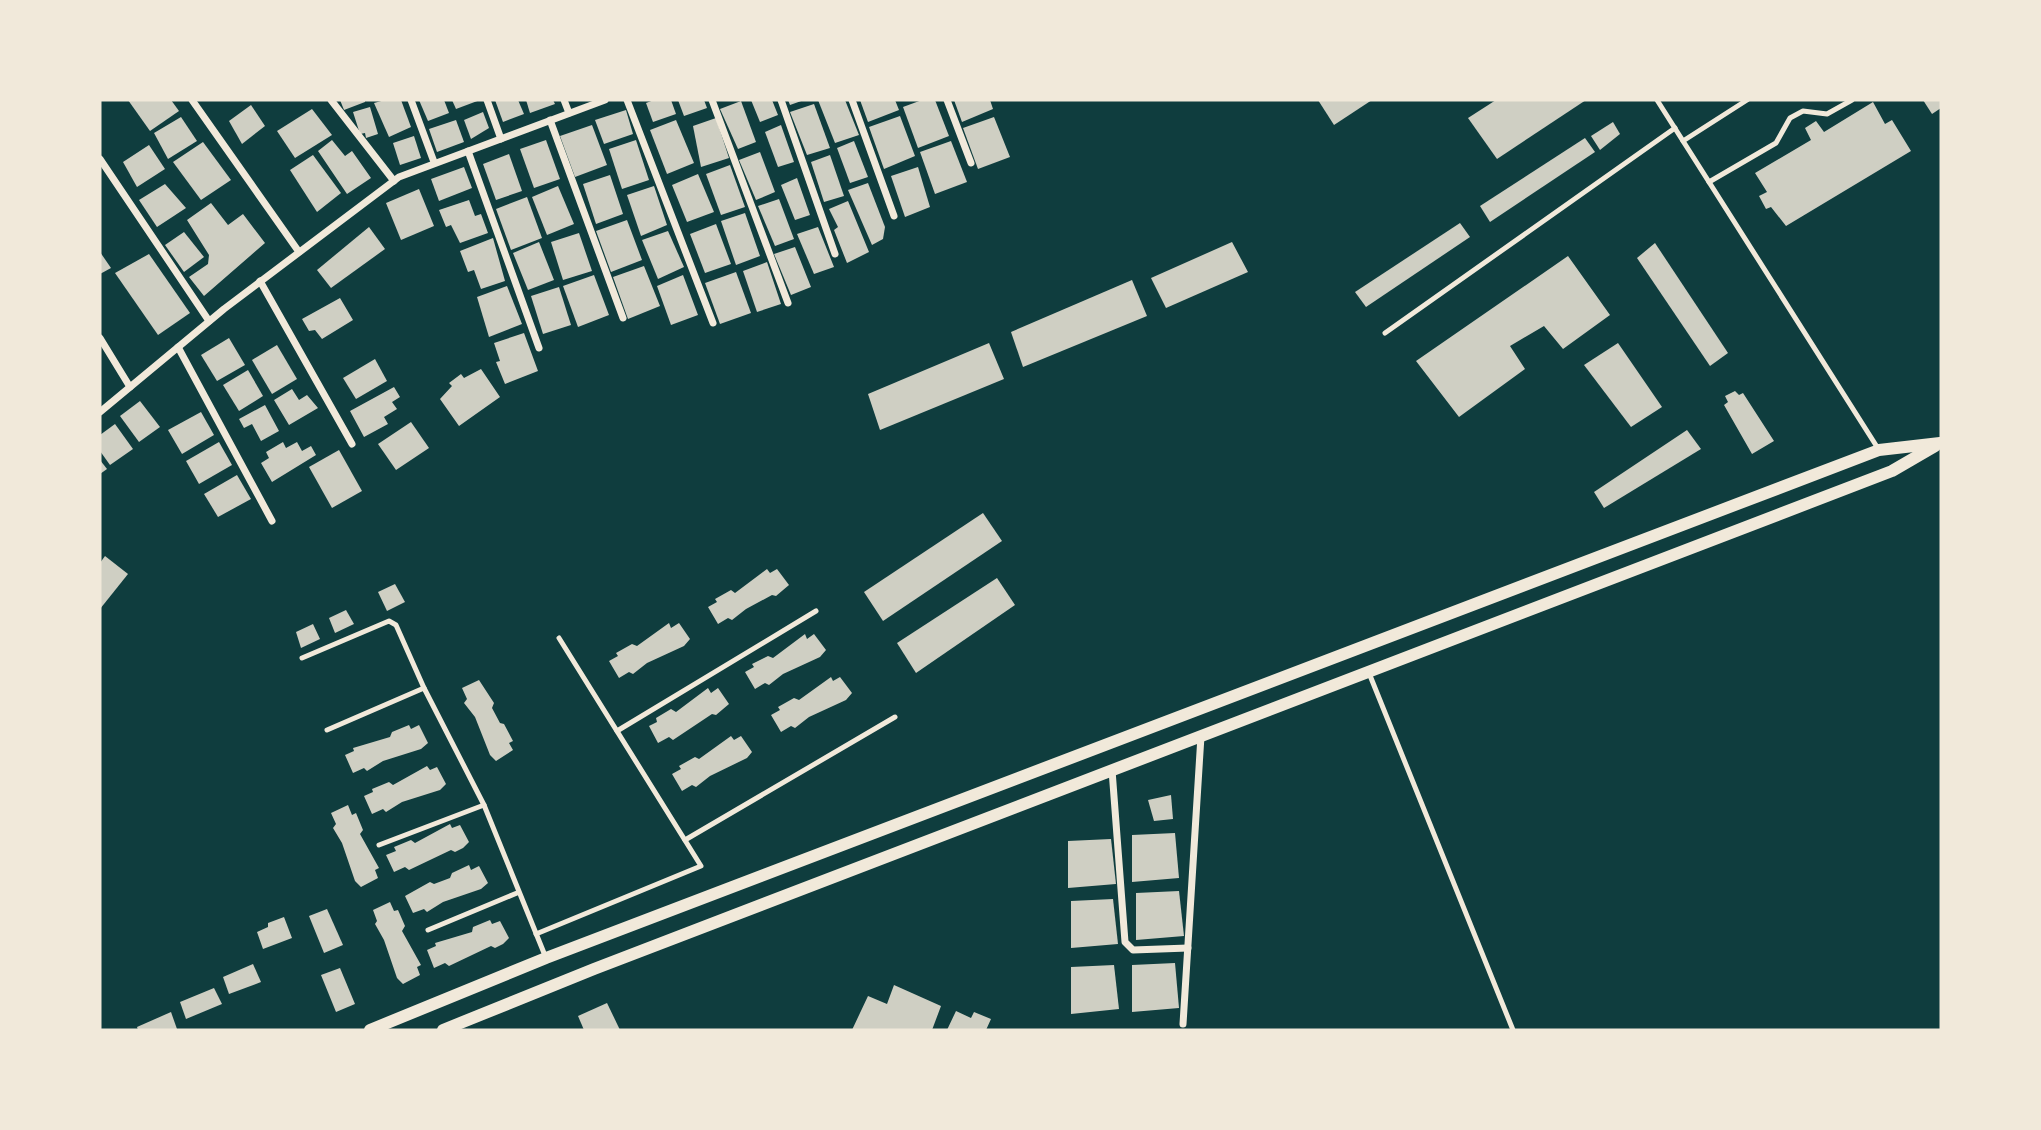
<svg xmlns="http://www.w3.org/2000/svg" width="2041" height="1130" viewBox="0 0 2041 1130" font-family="'PT Sans Narrow',sans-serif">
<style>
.building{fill:#cfcfc3}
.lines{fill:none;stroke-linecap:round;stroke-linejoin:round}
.service{stroke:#f1e9da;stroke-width:5}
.minor{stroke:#f1e9da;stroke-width:7}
.tertiary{stroke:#f1e9da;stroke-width:12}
</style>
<rect width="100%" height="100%" fill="#0f3d3e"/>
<g class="building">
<path d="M128,100H171L179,111L150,131Z"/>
<path d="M340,100H365V102L344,110Z"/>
<path d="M385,100H401L411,127L389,137L374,103Z"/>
<path d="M419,100H444L449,113L428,121Z"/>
<path d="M452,100H480L456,109Z"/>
<path d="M495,100H518L524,114L503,122Z"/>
<path d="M526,100H553L555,104L530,113Z"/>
<path d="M654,100H671L676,114L653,122L646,103Z"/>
<path d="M678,100H704L707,108L684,116Z"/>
<path d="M751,100H772L778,115L760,122Z"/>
<path d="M788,100H804L790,105Z"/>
<path d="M818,100H845L859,135L835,143Z"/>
<path d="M860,100H895L899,110L868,122Z"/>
<path d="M922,100H935L949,136L918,148L903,107Z"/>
<path d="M954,100H990L993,109L962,122Z"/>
<path d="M1318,100H1372L1334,125Z"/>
<path d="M1496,100H1586L1497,159L1468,118Z"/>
<path d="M1923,100H1941V108L1932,114Z"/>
<path d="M741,101L756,142L738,149L720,109Z"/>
<path d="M1873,102L1885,124L1892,120L1911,151L1786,226L1771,207L1766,209L1759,196L1767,192L1755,173L1811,140L1805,128L1816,121L1824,132Z"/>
<path d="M814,104L830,148L807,155L790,112Z"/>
<path d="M251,105L265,126L242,144L229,121Z"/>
<path d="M370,107L378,134L366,138L365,133L360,134L353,112Z"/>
<path d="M312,109L332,135L295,158L277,131Z"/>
<path d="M626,110L633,134L604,144L595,120Z"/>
<path d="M483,112L489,128L471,139L464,120Z"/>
<path d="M900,116L915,156L884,169L869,127Z"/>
<path d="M181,117L197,141L168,159L154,133Z"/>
<path d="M994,117L1010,157L978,169L963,128Z"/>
<path d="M716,118L729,158L701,167L693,126Z"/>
<path d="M456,120L464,142L437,152L429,129Z"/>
<path d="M676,120L694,163L667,174L650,130Z"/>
<path d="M1613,122L1620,134L1600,150L1591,136Z"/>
<path d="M592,125L607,165L575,177L560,136Z"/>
<path d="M781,125L794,162L778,167L765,132Z"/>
<path d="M414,136L421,158L400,165L393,143Z"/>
<path d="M1585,138L1595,152L1490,222L1480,206Z"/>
<path d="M332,140L345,156L352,151L371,178L347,194L318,151Z"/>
<path d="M546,140L560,179L534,188L520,149Z"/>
<path d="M636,140L649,180L622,189L609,149Z"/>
<path d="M854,141L868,177L850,183L837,148Z"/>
<path d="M951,141L967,182L935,194L920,152Z"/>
<path d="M203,142L231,180L201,200L173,162Z"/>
<path d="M149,145L165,169L137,187L123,162Z"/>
<path d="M760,152L775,192L756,200L739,160Z"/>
<path d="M509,154L522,191L496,200L483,164Z"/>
<path d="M313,155L341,193L317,212L290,170Z"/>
<path d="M830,155L844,196L824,202L811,162Z"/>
<path d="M730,165L745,207L721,215L706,174Z"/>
<path d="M464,167L472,188L439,201L431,179Z"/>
<path d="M918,167L930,207L905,217L891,176Z"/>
<path d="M698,174L714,212L687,222L672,185Z"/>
<path d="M610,175L623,214L596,224L583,184Z"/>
<path d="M797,178L810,215L795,220L781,185Z"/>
<path d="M868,183L885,227L883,239L872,245L848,190Z"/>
<path d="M165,184L186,208L157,227L139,200Z"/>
<path d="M558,186L574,224L547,235L532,197Z"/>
<path d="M654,186L667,225L641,236L627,195Z"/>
<path d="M419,189L434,226L401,240L386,203Z"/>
<path d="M527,197L542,238L511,250L496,209Z"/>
<path d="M779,199L794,239L775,246L758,206Z"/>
<path d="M469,200L475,216L481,214L488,233L460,243L451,225L446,227L439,210Z"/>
<path d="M848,201L869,252L847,263L834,230L838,227L829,209Z"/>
<path d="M211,203L228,225L243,214L265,243L204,296L189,277L208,264L209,255L187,220Z"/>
<path d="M745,213L760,256L736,265L721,221Z"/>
<path d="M627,220L642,260L611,272L596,231Z"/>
<path d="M1460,223L1470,237L1366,307L1355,292Z"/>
<path d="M716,224L731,264L705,273L690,234Z"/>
<path d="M369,227L385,249L331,288L317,270Z"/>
<path d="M818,227L834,267L814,274L797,234Z"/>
<path d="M668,231L684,267L658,279L642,240Z"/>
<path d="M184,232L204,257L184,272L165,245Z"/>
<path d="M579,233L592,271L563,280L551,242Z"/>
<path d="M493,238L505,281L481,289L474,270L468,272L460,251Z"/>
<path d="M539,242L554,280L528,290L513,253Z"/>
<path d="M1232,242L1248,272L1166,308L1151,278Z"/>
<path d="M1655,243L1728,353L1710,366L1637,258Z"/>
<path d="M795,247L811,287L791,295L774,254Z"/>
<path d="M100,252L111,268L100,274Z"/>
<path d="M149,254L190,313L158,335L115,273Z"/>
<path d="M1568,256L1610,315L1563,349L1544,326L1510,346L1525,369L1459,417L1416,361Z"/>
<path d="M767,262L781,304L757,312L743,271Z"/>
<path d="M644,266L660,306L628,319L613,277Z"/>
<path d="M736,272L751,313L720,324L705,283Z"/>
<path d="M594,275L609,315L578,327L563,286Z"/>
<path d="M683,275L698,315L671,325L657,286Z"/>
<path d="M1132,280L1147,316L1023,367L1011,332Z"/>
<path d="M507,286L522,324L489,337L477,297Z"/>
<path d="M559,287L571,325L543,334L531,296Z"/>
<path d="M340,298L353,320L322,339L315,330L309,331L302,319Z"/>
<path d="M524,333L538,371L505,384L496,362L500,361L494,343Z"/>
<path d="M229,338L245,365L217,381L201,355Z"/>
<path d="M989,343L1004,379L880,430L868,394Z"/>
<path d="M1618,343L1662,407L1631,427L1584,365Z"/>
<path d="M277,345L297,379L272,394L252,360Z"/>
<path d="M375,359L387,381L356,399L343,378Z"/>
<path d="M481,369L500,397L459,426L440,399L452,386L449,383L461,374L464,378Z"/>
<path d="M248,370L263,396L239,411L223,385Z"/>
<path d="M394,387L400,397L392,402L397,409L384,417L388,424L364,437L350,411Z"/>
<path d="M292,389L299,400L307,395L318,408L289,425L274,400Z"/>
<path d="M1735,391L1739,395L1743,393L1774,441L1752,454L1724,405L1728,402L1725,396Z"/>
<path d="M140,401L160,427L139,442L120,416Z"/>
<path d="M265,405L279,431L261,441L252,424L244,428L239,419Z"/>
<path d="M201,412L214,435L182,454L168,430Z"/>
<path d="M411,422L429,448L396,470L378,444Z"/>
<path d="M115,424L133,449L110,465L100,451V435Z"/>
<path d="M1687,430L1701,449L1604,508L1594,492Z"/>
<path d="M219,442L232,465L199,484L186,461Z"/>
<path d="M283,442L286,448L297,442L302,451L311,446L316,455L272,482L261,463L269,458L266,452Z"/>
<path d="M339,450L362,491L332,508L309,467Z"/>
<path d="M100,460L107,469L100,474Z"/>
<path d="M237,475L251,499L218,517L204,494Z"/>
<path d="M983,513L1002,541L883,621L864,592Z"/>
<path d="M105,556L128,574L100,609V563Z"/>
<path d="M767,569L770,573L777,569L789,585L776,596L772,595L746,609L732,620L728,618L718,624L708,607L717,602L715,599L731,590L735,593Z"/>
<path d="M997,578L1015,605L916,673L897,643Z"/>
<path d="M395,584L405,602L387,611L378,592Z"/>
<path d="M346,610L354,624L335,633L329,618Z"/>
<path d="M669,623L671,628L679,623L690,639L684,646L647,663L633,674L629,672L619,678L609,661L618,656L616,653L632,644L637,646Z"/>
<path d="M313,624L320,639L301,648L296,632Z"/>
<path d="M805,634L807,639L814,634L826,650L820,657L783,674L769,685L765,683L755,689L745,672L754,667L752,664L768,656L773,658Z"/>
<path d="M831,677L833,681L840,677L852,693L846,700L809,717L795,728L791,726L781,732L771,715L780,710L778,707L794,698L799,700Z"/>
<path d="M479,680L494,703L492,708L500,723L504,724L513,741L509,743L513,750L496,761L490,755L475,717L464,703L467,699L462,688Z"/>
<path d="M708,688L711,693L718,688L729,704L716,715L712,714L673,740L669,737L658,743L649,726L657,722L656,718L671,709L676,712Z"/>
<path d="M409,725L411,729L419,725L428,743L421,749L383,761L367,771L364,768L353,773L345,755L354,751L353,748L390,737L392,732Z"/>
<path d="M731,736L734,740L741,736L752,752L747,758L710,776L696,787L692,785L682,791L672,774L681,769L679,766L695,757L699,759Z"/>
<path d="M427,766L430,770L437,767L446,784L440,790L402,802L386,812L383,809L372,814L364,796L373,792L372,789L389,782L393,785Z"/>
<path d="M1171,795L1173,819L1154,821L1148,800Z"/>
<path d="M348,805L352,815L356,813L363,830L360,834L379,868L375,870L378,878L361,887L355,881L342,843L333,828L336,824L331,813Z"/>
<path d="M450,824L452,828L460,825L469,842L463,848L455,852L451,850L409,870L405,867L394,872L386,855L396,851L394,847L411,840L415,843Z"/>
<path d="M1175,833L1179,878L1132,882V835Z"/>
<path d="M1111,839L1116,884L1068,888V841Z"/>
<path d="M469,865L471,870L479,866L488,883L481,889L443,902L427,912L424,909L413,913L405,896L430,882L434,884L450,878L452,873Z"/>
<path d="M1179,891L1184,936L1136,940V893Z"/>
<path d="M1113,899L1118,944L1071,948V901Z"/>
<path d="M390,902L394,911L398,910L405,926L402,931L421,965L417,967L420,975L403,984L397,978L384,940L375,924L377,921L373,910Z"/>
<path d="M327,909L343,945L324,953L309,916Z"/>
<path d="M284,917L292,938L263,949L257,932L268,927V923Z"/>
<path d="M490,920L492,924L500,921L509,938L503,944L495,948L491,946L449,966L445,963L434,968L427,950L436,946L435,943L472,932L473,927Z"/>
<path d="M1175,963L1179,1008L1132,1012V965Z"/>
<path d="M253,964L261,982L229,994L223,977Z"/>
<path d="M1114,965L1119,1009L1071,1014V967Z"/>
<path d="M340,968L355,1004L336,1012L321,975Z"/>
<path d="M894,985L941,1006L932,1030H852L868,996L887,1004Z"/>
<path d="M214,988L222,1004L186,1019L180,1002Z"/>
<path d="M607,1003L620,1030H584L578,1016Z"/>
<path d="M956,1011L971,1018L974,1012L991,1019L986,1030H947Z"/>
<path d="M171,1012L177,1029L138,1030L137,1027Z"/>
</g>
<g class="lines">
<g class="service">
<path d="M1657,100L1879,450"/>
<path d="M1683,141L1747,100"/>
<path d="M1709,182L1776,143L1790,118L1803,111L1827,114L1852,100"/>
<path d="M1385,333L1675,128"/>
<path d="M302,658L389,621L396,625L424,688"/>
<path d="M1369,673L1513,1030"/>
<path d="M327,730L424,688L484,805L546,958"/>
<path d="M617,731L816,611"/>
<path d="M685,840L895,717"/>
<path d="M379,845L484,805"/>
<path d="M428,930L517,893"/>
<path d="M536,934L701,866L559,638"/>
</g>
<g class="minor">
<path d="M192,100L299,252"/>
<path d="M331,100L394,181"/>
<path d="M411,100L434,162"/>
<path d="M487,100L501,139"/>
<path d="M564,100L569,113"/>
<path d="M627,100L713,323"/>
<path d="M712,100L788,303"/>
<path d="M781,100L835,254"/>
<path d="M852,100L894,216"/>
<path d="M947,100L971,163"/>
<path d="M550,120L623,318"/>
<path d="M468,151L539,348"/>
<path d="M100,159L209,321"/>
<path d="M260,281L352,444"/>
<path d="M100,338L130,387"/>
<path d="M178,347L272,521"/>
<path d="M100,412L224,309L399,177L605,100"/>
<path d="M1112,770L1125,942L1133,950L1188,948"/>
<path d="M1183,1024L1201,736"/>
</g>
<g class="tertiary">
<path d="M370,1030L546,958L1879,450L1940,443"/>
<path d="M443,1030L594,969L1892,471L1935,446"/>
</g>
</g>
<rect width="2041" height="1130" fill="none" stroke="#f1e9da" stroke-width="203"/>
</svg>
